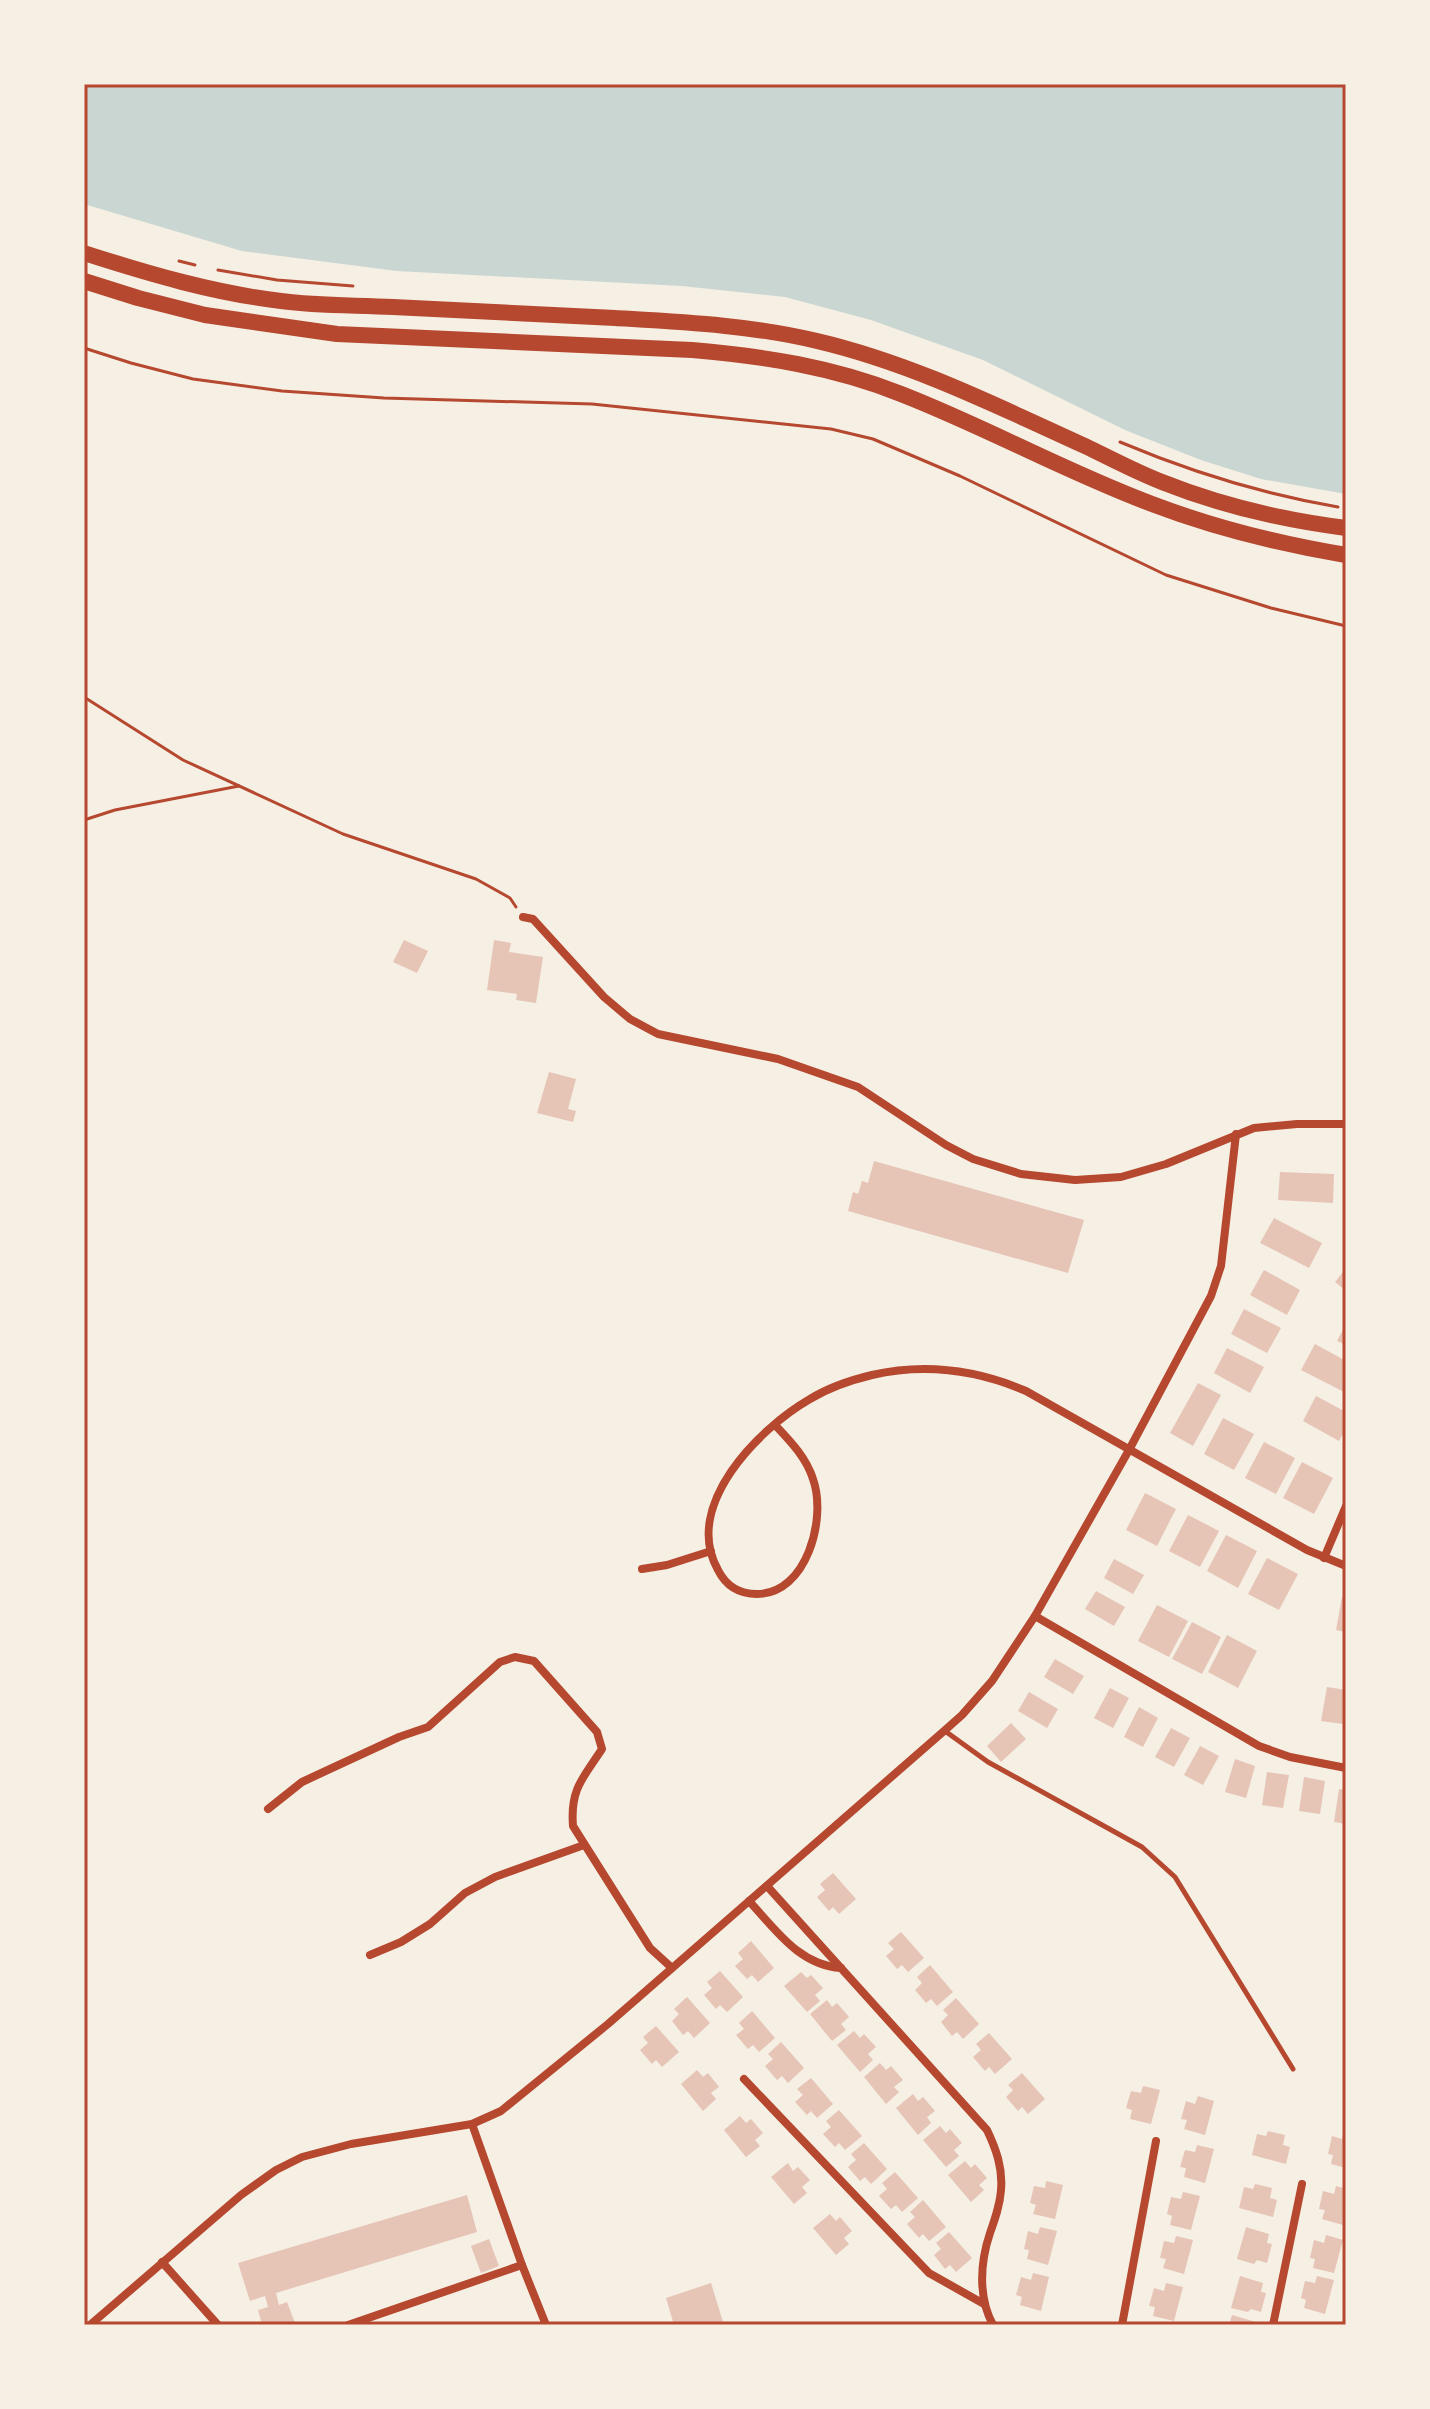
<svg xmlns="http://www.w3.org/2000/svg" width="1430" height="2409" viewBox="0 0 1430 2409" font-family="'PT Sans Narrow',sans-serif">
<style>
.water{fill:#c9d6d2}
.building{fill:#e6c5b7}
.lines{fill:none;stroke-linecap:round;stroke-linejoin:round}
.path{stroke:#b5482f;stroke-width:3}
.service{stroke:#b5482f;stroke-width:5}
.minor{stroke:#b5482f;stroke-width:8}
.trunk{stroke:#b5482f;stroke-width:16}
.neatline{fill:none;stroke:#b5482f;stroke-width:3}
</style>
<rect width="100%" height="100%" fill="#f6efe4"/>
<path class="water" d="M84,84H1346V494L1261,479L1201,460L1125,430L983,360L871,320L785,297L682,286L397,271L242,251L84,204Z"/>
<g class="building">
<path d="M404,940L428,951L417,973L393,962Z"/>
<path d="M494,940L511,943L509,952L543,957L536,1003L516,1000L517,994L487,990Z"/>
<path d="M549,1072L576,1079L568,1109L576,1111L573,1122L537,1113Z"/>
<path d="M874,1161L1084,1220L1068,1273L848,1211L853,1192L858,1194L862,1181L868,1183Z"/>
<path d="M1280,1172L1334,1174L1333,1203L1278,1200Z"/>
<path d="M1274,1218L1322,1243L1309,1268L1260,1243Z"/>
<path d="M1346,1268V1291L1335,1282Z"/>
<path d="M1264,1270L1300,1290L1287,1315L1250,1295Z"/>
<path d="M1244,1309L1281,1328L1267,1353L1231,1334Z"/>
<path d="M1346,1324V1345L1337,1341Z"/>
<path d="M1315,1344L1346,1361V1393L1301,1370Z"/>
<path d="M1227,1348L1264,1367L1250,1393L1214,1373Z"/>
<path d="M1198,1383L1221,1395L1193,1446L1170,1433Z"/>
<path d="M1316,1396L1346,1412V1428L1339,1441L1303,1421Z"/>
<path d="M1223,1418L1254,1434L1234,1470L1204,1454Z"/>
<path d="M1264,1442L1295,1458L1276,1494L1245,1478Z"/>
<path d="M1302,1462L1333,1478L1314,1514L1283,1498Z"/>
<path d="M1145,1493L1176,1509L1157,1546L1126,1530Z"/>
<path d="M1188,1515L1219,1531L1200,1567L1169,1551Z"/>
<path d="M1226,1535L1257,1551L1238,1588L1207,1571Z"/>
<path d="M1267,1558L1298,1574L1279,1610L1248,1594Z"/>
<path d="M1114,1559L1144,1575L1133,1594L1104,1578Z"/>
<path d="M1096,1591L1125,1607L1114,1626L1085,1609Z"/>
<path d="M1342,1597L1346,1598V1632L1336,1630Z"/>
<path d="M1157,1605L1188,1621L1169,1657L1138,1641Z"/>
<path d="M1192,1622L1221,1637L1202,1674L1172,1659Z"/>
<path d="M1227,1635L1257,1651L1238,1688L1208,1672Z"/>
<path d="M1055,1659L1084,1676L1073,1694L1044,1677Z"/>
<path d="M1327,1687L1346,1690L1343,1724L1321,1721Z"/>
<path d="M1110,1688L1129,1698L1113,1728L1094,1718Z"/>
<path d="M1029,1692L1058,1709L1047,1728L1018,1711Z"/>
<path d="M1139,1707L1158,1718L1143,1747L1124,1737Z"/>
<path d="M1011,1723L1026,1739L1001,1762L987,1746Z"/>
<path d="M1171,1728L1190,1738L1174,1767L1155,1757Z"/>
<path d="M1200,1746L1219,1756L1203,1785L1184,1775Z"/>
<path d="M1235,1759L1255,1766L1246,1798L1225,1792Z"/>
<path d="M1267,1772L1289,1775L1283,1808L1262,1805Z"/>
<path d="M1304,1777L1325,1781L1320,1814L1299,1811Z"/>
<path d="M1339,1789L1346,1790V1824L1334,1822Z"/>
<path d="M833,1873L856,1899L839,1914L833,1907L829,1911L817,1897L825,1890L820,1884Z"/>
<path d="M901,1932L924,1958L908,1972L902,1965L897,1969L886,1956L894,1949L888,1943Z"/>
<path d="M751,1941L774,1968L758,1982L752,1975L747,1979L735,1966L743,1959L738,1953Z"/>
<path d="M930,1965L953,1992L937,2006L931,1999L926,2003L915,1990L922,1983L917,1977Z"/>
<path d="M720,1971L743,1997L727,2012L720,2005L716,2009L704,1995L712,1988L707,1982Z"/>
<path d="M801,1972L807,1978L811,1975L823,1988L815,1995L820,2001L807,2012L784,1986Z"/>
<path d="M687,1997L710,2023L694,2038L688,2031L683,2035L672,2021L679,2014L674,2009Z"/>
<path d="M956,1998L979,2024L963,2039L957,2032L952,2036L941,2022L948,2015L943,2010Z"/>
<path d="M827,2000L832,2007L837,2003L849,2017L841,2024L846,2030L832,2041L810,2014Z"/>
<path d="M752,2011L775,2038L759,2052L753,2045L748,2049L736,2035L744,2029L739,2023Z"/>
<path d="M656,2026L679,2052L662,2067L656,2060L652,2064L640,2050L648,2043L643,2037Z"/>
<path d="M854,2031L860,2038L864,2034L876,2047L868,2054L873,2060L860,2072L837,2045Z"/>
<path d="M989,2033L1012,2059L995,2074L989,2067L985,2071L973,2057L981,2050L976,2044Z"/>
<path d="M781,2042L804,2068L788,2083L782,2076L777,2080L765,2066L773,2059L768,2054Z"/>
<path d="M880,2063L886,2070L891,2066L903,2080L894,2087L899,2092L886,2104L864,2077Z"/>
<path d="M697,2070L703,2077L708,2073L719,2087L711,2093L716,2099L703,2111L681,2084Z"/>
<path d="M1022,2073L1045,2099L1028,2114L1022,2107L1018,2111L1006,2097L1013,2090L1008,2085Z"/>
<path d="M811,2078L833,2104L817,2118L811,2111L807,2115L795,2102L803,2095L797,2089Z"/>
<path d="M1143,2086L1160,2090L1151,2124L1130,2119L1132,2110L1126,2108L1131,2091L1141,2093Z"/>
<path d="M913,2094L918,2101L923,2097L935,2111L927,2117L931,2123L918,2135L896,2108Z"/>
<path d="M1198,2096L1214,2101L1205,2135L1184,2129L1187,2120L1181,2119L1186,2101L1195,2104Z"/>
<path d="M839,2110L862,2136L845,2150L839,2143L835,2147L823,2134L831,2127L826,2121Z"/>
<path d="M740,2116L746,2123L751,2119L763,2133L755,2140L760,2146L746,2157L724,2130Z"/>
<path d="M940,2126L946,2133L950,2129L962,2143L954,2150L959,2156L946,2167L923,2140Z"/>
<path d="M1345,2128H1346V2168L1331,2164L1333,2155L1328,2154L1332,2136L1342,2139Z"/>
<path d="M1268,2131L1285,2135L1283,2145L1290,2147L1286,2164L1252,2155L1257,2134L1266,2136Z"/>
<path d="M864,2143L887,2169L871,2184L865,2177L860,2181L848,2167L856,2160L851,2154Z"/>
<path d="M1197,2145L1214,2149L1205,2183L1184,2177L1186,2168L1180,2167L1185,2150L1195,2152Z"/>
<path d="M965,2161L971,2168L975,2164L987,2178L979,2185L984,2190L971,2202L948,2175Z"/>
<path d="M788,2163L793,2171L798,2167L810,2180L802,2187L807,2193L794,2204L771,2177Z"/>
<path d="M895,2172L918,2198L902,2212L896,2205L891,2209L879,2196L887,2189L882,2183Z"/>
<path d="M1046,2181L1063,2185L1055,2219L1033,2214L1036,2205L1030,2203L1034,2186L1045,2188Z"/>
<path d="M1255,2184L1272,2188L1270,2198L1277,2200L1273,2217L1239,2208L1244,2187L1253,2189Z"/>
<path d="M1336,2186L1346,2189V2215L1343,2225L1322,2219L1325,2210L1319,2209L1323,2191L1334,2194Z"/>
<path d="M1183,2192L1200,2196L1191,2230L1170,2225L1172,2216L1167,2214L1171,2197L1181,2199Z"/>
<path d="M467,2195L477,2232L276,2293L279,2305L287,2302L295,2323L262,2325L258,2310L268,2307L265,2296L250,2301L238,2263Z"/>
<path d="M923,2200L946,2227L929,2241L923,2234L919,2238L907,2224L915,2217L910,2212Z"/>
<path d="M830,2214L836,2221L840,2217L852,2231L844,2238L849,2244L836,2255L813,2228Z"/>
<path d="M1040,2227L1057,2231L1048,2265L1027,2259L1029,2250L1024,2249L1028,2231L1038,2234Z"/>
<path d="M1246,2227L1269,2234L1267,2243L1272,2244L1267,2263L1257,2260L1254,2264L1237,2259Z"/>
<path d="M949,2232L972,2258L956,2272L950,2265L945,2269L934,2255L941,2249L936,2243Z"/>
<path d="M1326,2235L1343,2240L1334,2273L1313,2268L1315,2259L1310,2258L1314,2240L1324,2243Z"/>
<path d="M1176,2236L1193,2240L1184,2274L1163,2268L1166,2259L1160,2258L1164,2241L1174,2243Z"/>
<path d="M489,2239L499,2266L481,2273L471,2246Z"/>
<path d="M1033,2273L1049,2277L1041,2311L1020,2305L1022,2297L1016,2295L1021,2277L1031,2280Z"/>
<path d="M1240,2276L1263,2283L1261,2292L1266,2293L1261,2312L1251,2309L1248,2312L1231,2308Z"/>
<path d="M1317,2276L1334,2280L1325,2314L1304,2308L1306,2300L1301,2298L1305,2281L1315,2283Z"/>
<path d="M711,2283L724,2325H674L666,2298Z"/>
<path d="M1166,2283L1183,2287L1174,2321L1153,2316L1155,2307L1149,2306L1154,2288L1164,2291Z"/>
<path d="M1232,2315L1256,2322L1255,2325H1229Z"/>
</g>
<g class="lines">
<g class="path">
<path d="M179,261L195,265"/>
<path d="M218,270L277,280L353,286"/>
<path d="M84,348L131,363L193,379L282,391L384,398L592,404L831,429L873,439L960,476L1166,575L1271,608L1346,626"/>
<path d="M1120,442C1191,472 1262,494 1338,507"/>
<path d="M84,697L183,760L343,834L476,879L510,898L516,907"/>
<path d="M84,820L115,810L239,786"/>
</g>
<path class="service" d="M945,1731L988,1762L1142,1847L1175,1877L1293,2069"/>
<g class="minor">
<path d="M523,917L533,919L604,997L630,1019L658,1034L778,1059L858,1087L946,1145L973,1159L1021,1174L1075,1180L1121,1177L1166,1164L1254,1128L1297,1124H1346"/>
<path d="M775,1425C790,1441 806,1457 813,1479C827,1518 807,1594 757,1594C739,1594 726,1586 718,1570C682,1506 758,1429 810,1399C828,1388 851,1380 872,1375C925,1363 977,1370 1026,1391L1307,1550L1346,1566"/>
<path d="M1324,1558L1346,1506"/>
<path d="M642,1569L667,1565L711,1551"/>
<path d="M1035,1616L1259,1746L1290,1757L1346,1768"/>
<path d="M268,1809L302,1782L399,1737L428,1727L500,1662L515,1657L534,1661L597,1732L602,1749C583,1778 570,1789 573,1826L650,1948L672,1968"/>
<path d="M767,1886L987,2130C996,2149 1003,2168 1001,2190C1000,2205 995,2219 990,2233C980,2263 978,2297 993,2325"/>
<path d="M749,1901C776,1930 799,1965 841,1968"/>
<path d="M370,1955L401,1942L430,1924L465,1893L495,1877L584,1845"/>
<path d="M744,2079L929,2273L984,2304"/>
<path d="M472,2124L522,2265L546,2325"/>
<path d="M162,2262L218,2325"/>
<path d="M90,2325L241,2195L276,2170L302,2157L351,2144L472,2124L501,2111L608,2024L944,1731L962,1715L992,1681L1035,1616L1129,1450L1211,1296L1221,1266L1236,1134"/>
<path d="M348,2325L522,2265"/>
<path d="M1122,2325L1156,2141"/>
<path d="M1273,2325L1302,2184"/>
</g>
<g class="trunk">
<path d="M84,253C149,274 214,293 281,301C318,306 355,305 393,307C467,310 541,314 615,318C683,322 750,325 817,341C911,363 997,406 1085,446C1110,458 1136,472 1162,482C1222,506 1283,520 1346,528"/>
<path d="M84,281L138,298L205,315L337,334L692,350C763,356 834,367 901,394C986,427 1066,472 1152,504C1215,528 1280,544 1346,555"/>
</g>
</g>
<rect width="1430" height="2409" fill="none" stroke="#f6efe4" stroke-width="172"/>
<rect x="86" y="86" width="1258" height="2237" class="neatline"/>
</svg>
